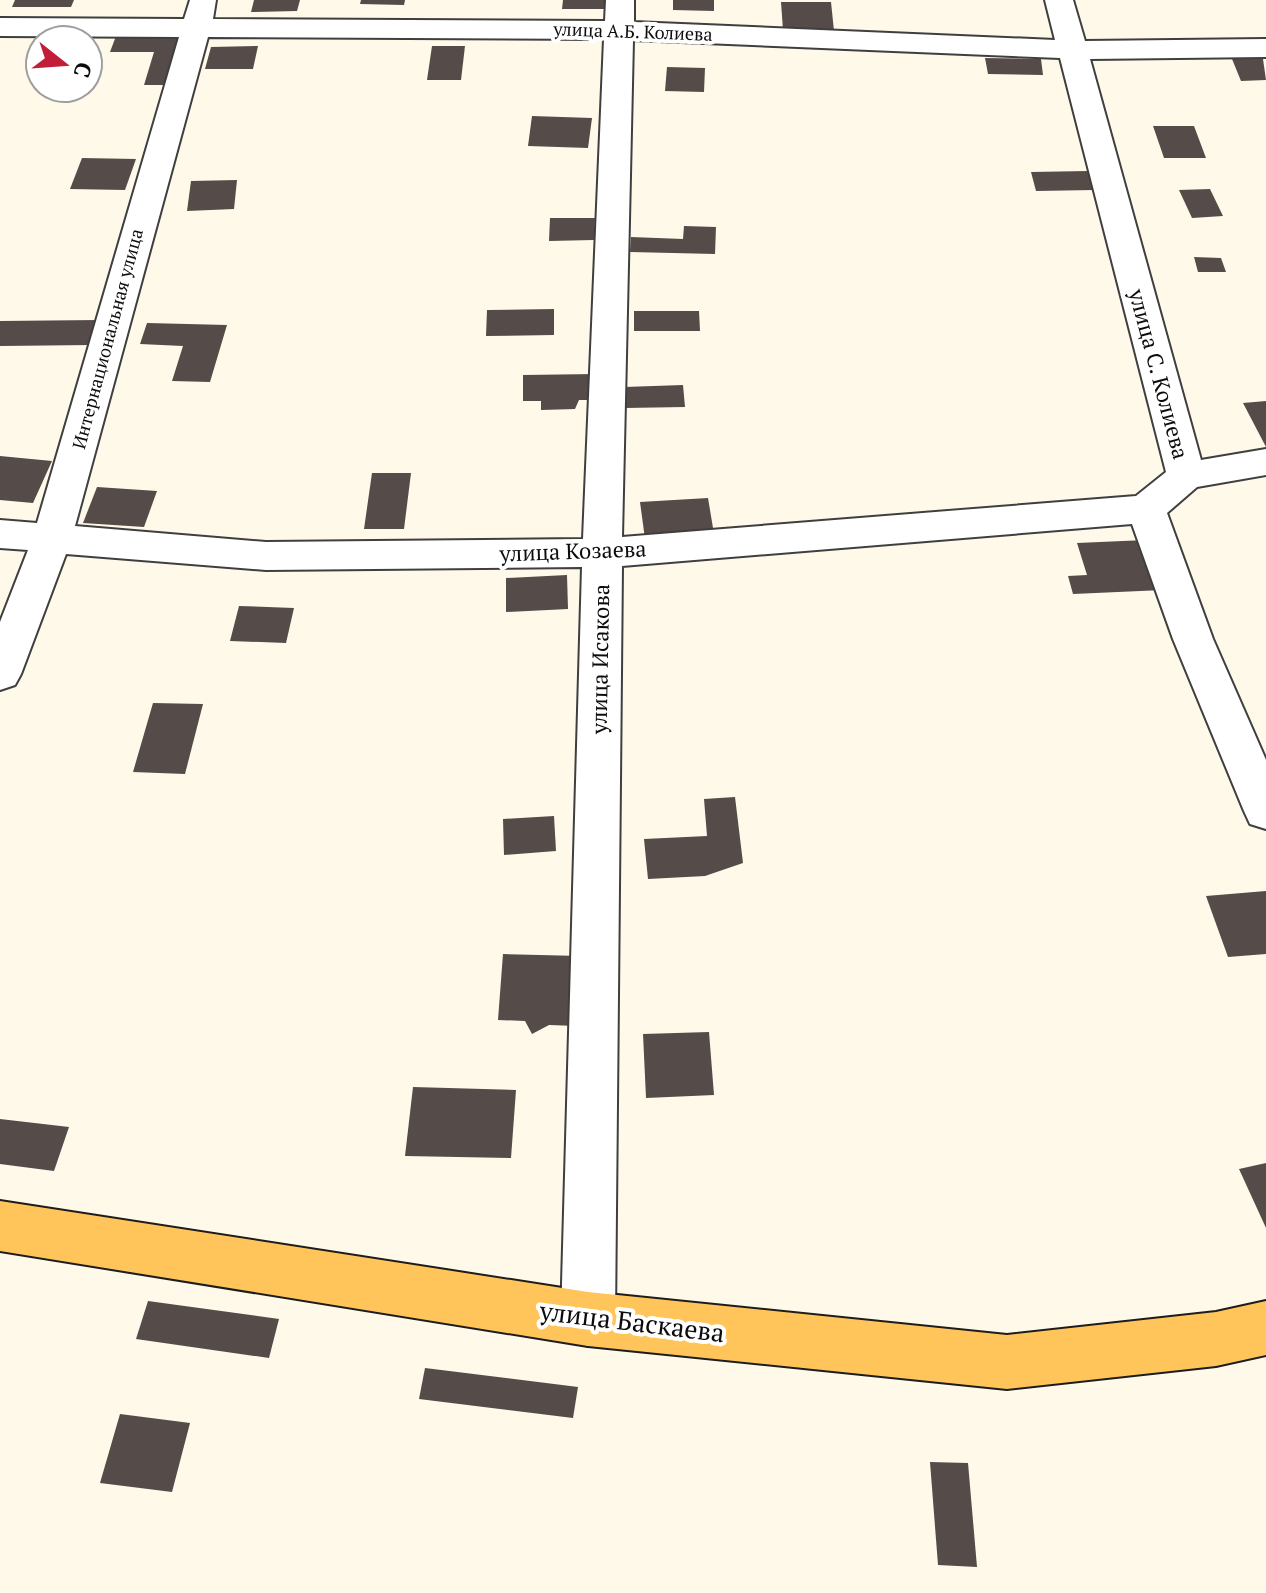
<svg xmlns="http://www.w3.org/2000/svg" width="1266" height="1593" viewBox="0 0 1266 1593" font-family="'PT Serif',serif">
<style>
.building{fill:#554b48}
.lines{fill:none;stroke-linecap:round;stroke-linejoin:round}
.minor-casing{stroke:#3f3f3f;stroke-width:4}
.major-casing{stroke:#1d1d1d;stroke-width:4}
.minor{fill:#fff;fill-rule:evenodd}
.major{fill:#ffc55b;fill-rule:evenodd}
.labels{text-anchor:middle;stroke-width:8;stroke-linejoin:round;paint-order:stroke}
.far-street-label{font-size:18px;fill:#0c0c0c;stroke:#fff}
.street-label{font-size:22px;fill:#0c0c0c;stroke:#fff}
.near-street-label{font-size:26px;fill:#0c0c0c;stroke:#fff}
</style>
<rect width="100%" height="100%" fill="#fff9ea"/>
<g class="building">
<path d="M15,0H74L71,7H12Z"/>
<path d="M254,0H300L297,11L251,12Z"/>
<path d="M361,0H405L404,5L360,4Z"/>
<path d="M563,0H607V9H562Z"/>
<path d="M673,0H714V11L673,10Z"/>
<path d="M781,2H831L834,31L783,30Z"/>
<path d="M116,36H181L167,85H144L154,52H110Z"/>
<path d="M258,46L253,69H205L211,47Z"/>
<path d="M432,46H465L461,80H427Z"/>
<path d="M985,58L1041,59L1043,75L988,74Z"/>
<path d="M1232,59H1263L1266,80L1241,81Z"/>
<path d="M667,67L705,68L704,92L665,91Z"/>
<path d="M532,116L592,118L588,148L528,146Z"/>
<path d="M1153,126H1194L1206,158H1164Z"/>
<path d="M82,158L136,159L125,190L70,189Z"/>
<path d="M1088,171L1094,190L1036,191L1031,172Z"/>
<path d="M237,180L234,209L187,211L191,181Z"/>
<path d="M1210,189L1223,216L1192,218L1179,190Z"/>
<path d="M550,218H595L594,240L549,241Z"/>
<path d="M684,226L716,227L715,254L630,252L631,237L683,239Z"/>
<path d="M1194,257L1221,258L1226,272H1198Z"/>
<path d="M554,309V335L486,336L487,310Z"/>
<path d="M634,311H699L700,331H634Z"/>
<path d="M98,320L92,345L0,346V321Z"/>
<path d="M147,323L227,325L210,382L172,381L183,346L140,344Z"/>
<path d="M596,374V400H579L575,409L541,410V401H523V375Z"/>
<path d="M683,385L685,407L625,408L624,387Z"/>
<path d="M1266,401V447L1243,403Z"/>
<path d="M0,456L52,461L33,503L0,500Z"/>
<path d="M372,473H411L404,529H364Z"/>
<path d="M97,487L157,491L144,527L83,523Z"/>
<path d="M708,498L714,534L645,539L640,502Z"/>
<path d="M1146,540L1163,590L1073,594L1068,576L1087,575L1077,543Z"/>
<path d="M567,575L568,609L506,612V578Z"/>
<path d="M239,606L294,608L286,643L230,641Z"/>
<path d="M153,703L203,704L185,774L133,772Z"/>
<path d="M735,797L743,863L705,876L648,879L644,839L707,836L704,799Z"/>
<path d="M554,816L556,851L504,855L503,819Z"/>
<path d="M1266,891V954L1228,957L1206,896Z"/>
<path d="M503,954L581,956L577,1026L549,1025L532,1034L525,1021L498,1020Z"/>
<path d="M709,1032L714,1095L646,1098L643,1034Z"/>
<path d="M413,1087L516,1090L511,1158L405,1156Z"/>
<path d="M0,1119L69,1127L54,1171L0,1164Z"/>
<path d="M1266,1163V1228L1239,1169Z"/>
<path d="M148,1301L279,1319L269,1358L136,1339Z"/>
<path d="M425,1368L578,1387L573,1418L419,1399Z"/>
<path d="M120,1414L190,1423L172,1492L100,1483Z"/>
<path d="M930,1462L968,1463L977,1567L938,1565Z"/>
</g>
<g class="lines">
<defs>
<path id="minor" d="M190,0H216L213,19L605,21L606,0H634V22L1055,40L1045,0H1073L1085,41L1266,39V57L1090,59L1201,460L1266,449V475L1197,487L1167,513L1213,639L1266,760V829L1250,824L1244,811L1173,639L1132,524L622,566L615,1319L607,1338L588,1346L569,1338L561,1319L582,567L266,570L66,554L21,674L15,685L0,690V622L28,550L0,548V520L37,523L179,37L0,36V18L184,19ZM208,37L604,39L583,539L266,542L75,526ZM633,40L1060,58L1166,472L1136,496L622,537Z"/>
<path id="major" d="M0,1201L588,1292L1007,1335L1216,1312L1266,1301V1355L1216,1366L1007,1389L588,1346L0,1251Z"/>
</defs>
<use href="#minor" class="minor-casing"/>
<use href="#major" class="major-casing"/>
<use href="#minor" class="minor"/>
<use href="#major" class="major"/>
</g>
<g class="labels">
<g class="far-street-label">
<text transform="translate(633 32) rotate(2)" y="6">улица А.Б. Колиева</text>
<text transform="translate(108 339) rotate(-75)" y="6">Интернациональная улица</text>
</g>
<g class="street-label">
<text transform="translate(1159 374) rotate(75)" y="8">улица С. Колиева</text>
<text transform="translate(573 551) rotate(-2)" y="8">улица Козаева</text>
<text transform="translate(600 659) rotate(-89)" y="8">улица Исакова</text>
</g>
<g class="near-street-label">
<text transform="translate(632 1322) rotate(7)" y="9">улица Баскаева</text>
</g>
</g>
<g transform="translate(64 64) rotate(107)"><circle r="38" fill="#ffffff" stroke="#9e9e9e" stroke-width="2"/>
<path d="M0-6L14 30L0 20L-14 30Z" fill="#c11e38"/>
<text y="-12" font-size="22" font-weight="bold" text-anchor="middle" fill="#0c0c0c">С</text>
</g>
</svg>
